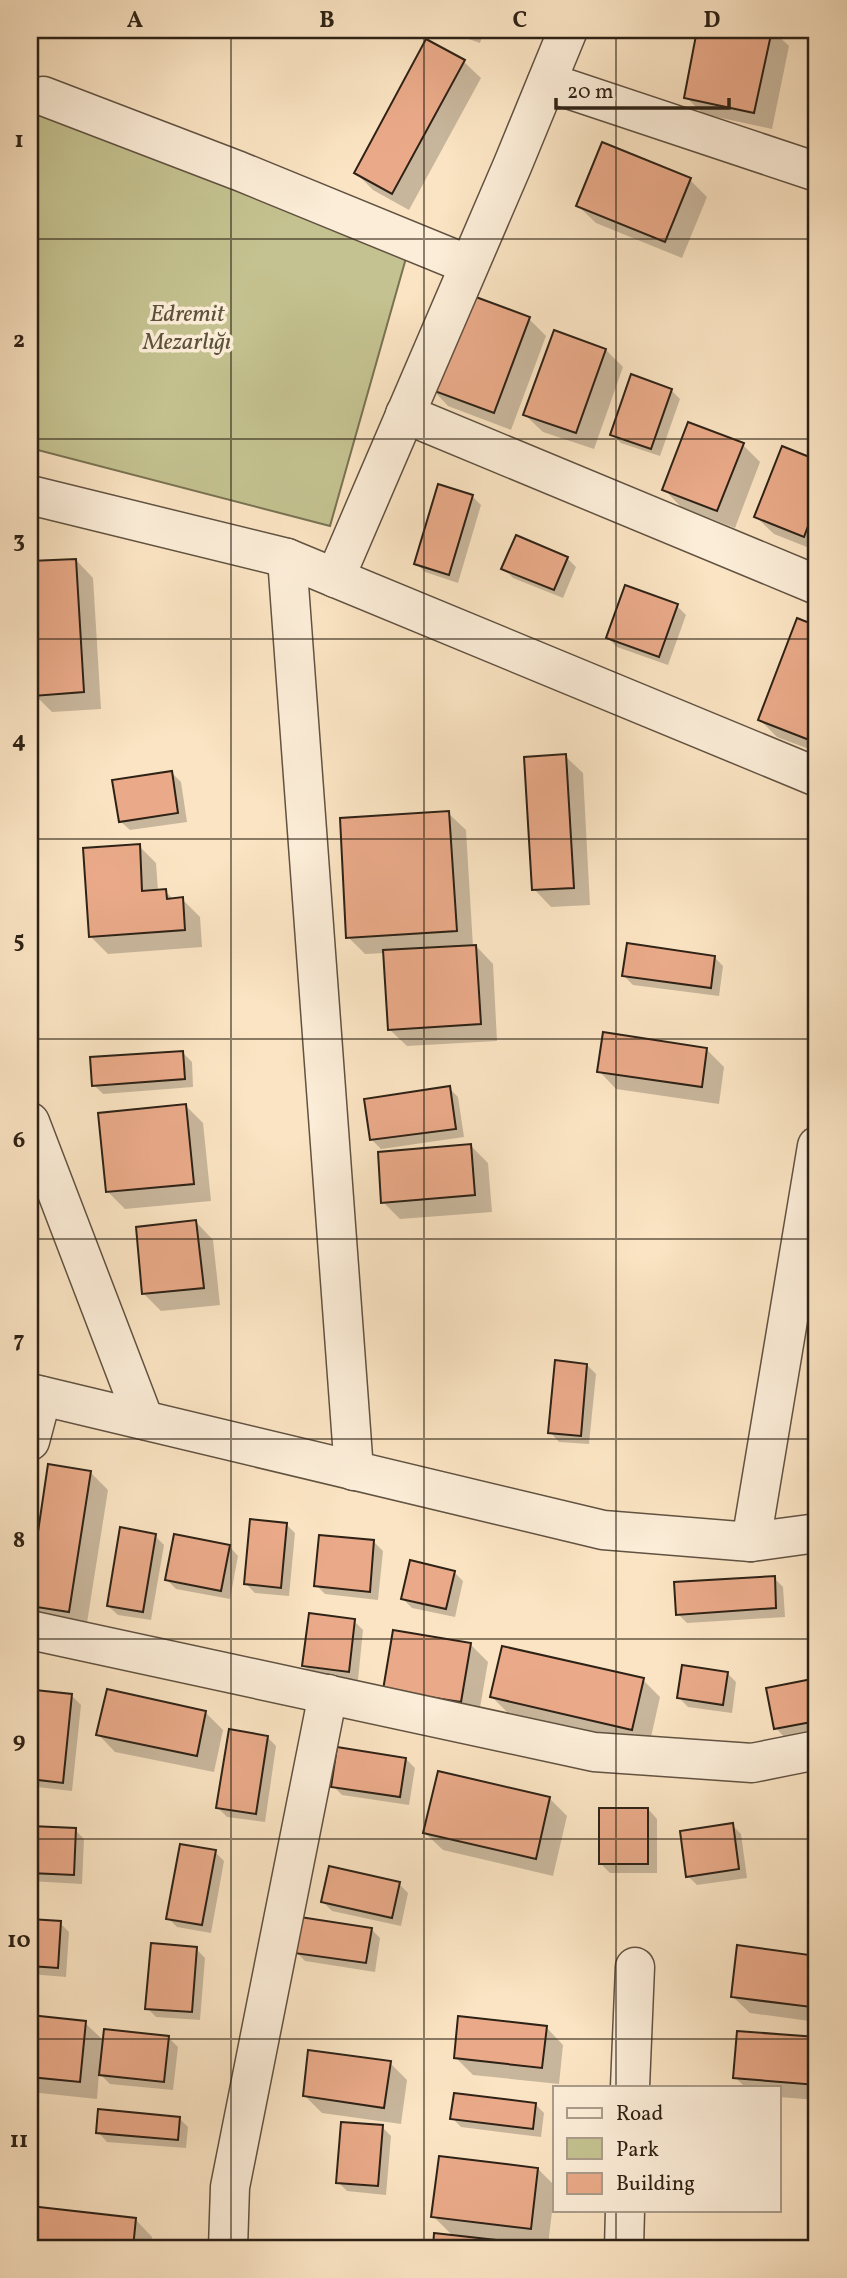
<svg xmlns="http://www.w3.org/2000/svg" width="847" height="2278" viewBox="0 0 847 2278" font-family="Vollkorn,serif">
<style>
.green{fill:#c4c290;stroke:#797253;stroke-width:2}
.shadow{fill:#0003}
.building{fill:#eaaa89;stroke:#2e2216;stroke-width:2}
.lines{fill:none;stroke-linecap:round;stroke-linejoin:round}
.minor-casing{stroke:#615241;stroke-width:41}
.minor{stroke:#fcedd8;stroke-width:38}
.grid{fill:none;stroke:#2e2216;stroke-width:2;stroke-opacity:0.55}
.labels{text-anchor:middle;stroke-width:7;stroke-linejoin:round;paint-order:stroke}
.park-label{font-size:24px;font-style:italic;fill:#5b523b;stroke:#fcedd8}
.neatline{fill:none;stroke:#2e2216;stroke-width:2.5}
.grid-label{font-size:23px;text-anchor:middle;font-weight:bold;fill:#2e2216}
</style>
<rect width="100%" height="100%" fill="#fbe4c3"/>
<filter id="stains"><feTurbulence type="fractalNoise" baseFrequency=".00286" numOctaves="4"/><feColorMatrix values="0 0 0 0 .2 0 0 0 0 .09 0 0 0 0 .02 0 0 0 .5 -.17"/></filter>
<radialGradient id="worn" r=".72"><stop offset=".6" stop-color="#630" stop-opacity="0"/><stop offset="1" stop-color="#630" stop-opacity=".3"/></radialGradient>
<path class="green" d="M30,76L406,258L330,526L30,448Z"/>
<g class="shadow">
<path d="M443,30H484L480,43Z"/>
<path d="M699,30H772L789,46L772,129L703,114L686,97Z"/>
<path d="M463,61L481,78L409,210L373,190L356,173Z"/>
<path d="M690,180L707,197L682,258L596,223L578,206Z"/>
<path d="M529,319L546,336L511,430L448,406L431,388Z"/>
<path d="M606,350L623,367L594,449L543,432L525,415Z"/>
<path d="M671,390L680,399L660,456L621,443L612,434Z"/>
<path d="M743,445L760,462L735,528L681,507L664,489Z"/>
<path d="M783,448L817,462V551L774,534L756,517Z"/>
<path d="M472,496L481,505L458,583L425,572L416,563Z"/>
<path d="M567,558L576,567L563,598L513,578L504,569Z"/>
<path d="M76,560L93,578L101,709L52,712L35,695L30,612V563Z"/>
<path d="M677,606L686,615L668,665L617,647L608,638Z"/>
<path d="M798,620L817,628V752L777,737L760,720Z"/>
<path d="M565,756L583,773L590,905L551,907L534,889Z"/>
<path d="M172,773L181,782L187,822L130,830L120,821Z"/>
<path d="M448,813L466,830L473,947L476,946L493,964L497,1041L407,1046L389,1029L385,953L365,954L348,937Z"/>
<path d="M139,846L156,863L158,891H165L174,900L182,899L200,917L202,947L108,954L91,937Z"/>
<path d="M714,957L723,966L719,996L633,985L624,976Z"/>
<path d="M706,1049L724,1067L719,1104L616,1089L599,1071Z"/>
<path d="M183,1053L192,1062L193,1087L103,1094L94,1085Z"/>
<path d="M449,1088L458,1097L464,1137L381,1149L372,1140Z"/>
<path d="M186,1106L203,1123L211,1201L125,1209L108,1192Z"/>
<path d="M470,1145L488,1163L492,1212L400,1219L383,1202Z"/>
<path d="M196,1222L213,1240L220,1305L161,1311L144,1294Z"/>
<path d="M587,1365L596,1374L589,1444L559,1442L550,1432Z"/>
<path d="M50,1466L90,1472L108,1490L86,1629L46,1622L30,1606Z"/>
<path d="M286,1524L295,1533L289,1596L255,1593L246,1584Z"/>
<path d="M155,1536L164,1545L151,1620L118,1615L108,1606Z"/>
<path d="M374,1542L383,1551L378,1600L325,1594L316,1585Z"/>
<path d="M229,1546L238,1556L230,1599L176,1589L167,1580Z"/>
<path d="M454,1572L463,1581L455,1617L412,1608L403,1599Z"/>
<path d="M774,1578L783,1587L785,1617L687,1623L678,1614Z"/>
<path d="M354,1621L363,1630L358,1680L313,1675L304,1666Z"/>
<path d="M471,1645L488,1662L478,1719L385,1689Z"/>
<path d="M727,1673L736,1682L732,1713L688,1707L679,1698Z"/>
<path d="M643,1680L660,1697L649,1746L509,1714L492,1697Z"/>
<path d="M817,1680V1731L785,1738L776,1728L768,1689Z"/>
<path d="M37,1692L72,1696L81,1705L72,1791L37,1787L30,1780Z"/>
<path d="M205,1712L223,1730L214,1772L115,1752L98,1734Z"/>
<path d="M267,1737L276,1746L265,1822L227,1817L218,1808Z"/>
<path d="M406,1759L415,1768L409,1805L342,1795L333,1786Z"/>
<path d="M439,1774L550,1799L567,1816L553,1876L443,1850L425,1833Z"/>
<path d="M648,1809L657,1819V1873H610L601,1864Z"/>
<path d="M732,1825L741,1834L747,1878L697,1885L688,1876Z"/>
<path d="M30,1828L75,1830L84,1839L82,1884L30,1881Z"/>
<path d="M215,1852L224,1861L211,1933L177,1927L168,1918Z"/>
<path d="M399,1884L408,1893L401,1926L332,1911L323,1902Z"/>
<path d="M30,1921L60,1923L69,1932L66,1977L30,1974Z"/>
<path d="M371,1929L380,1938L375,1972L305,1961L296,1952Z"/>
<path d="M739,1947L817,1957V2022L750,2013L732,1996Z"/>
<path d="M196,1949L205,1958L200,2020L156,2017L147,2008Z"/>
<path d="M30,2017L85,2023L104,2041L168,2037L178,2047L173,2090L110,2084L99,2073L97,2099L30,2092Z"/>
<path d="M546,2027L563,2045L559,2084L473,2075L456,2058Z"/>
<path d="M738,2033L817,2039V2100L779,2097V2087H745L735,2077Z"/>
<path d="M390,2063L407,2080L401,2124L322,2113L304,2095Z"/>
<path d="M535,2104L544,2113L541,2137L461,2127L452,2118Z"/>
<path d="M179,2118L188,2127L186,2148L107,2142L98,2132Z"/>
<path d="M382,2127L391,2136L386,2195L347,2191L338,2182Z"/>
<path d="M538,2169L555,2186L548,2245L529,2243L534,2248H435L436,2235L454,2237L433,2216Z"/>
<path d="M30,2208L135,2219L152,2237L151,2248H30Z"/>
</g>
<g class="building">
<path d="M697,30H772L754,113L684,98Z"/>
<path d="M426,39L465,60L392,194L354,173Z"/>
<path d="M602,142L691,178L665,242L576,206Z"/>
<path d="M465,293L530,317L494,413L429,389Z"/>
<path d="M554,330L606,349L576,433L523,415Z"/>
<path d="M631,374L672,389L651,449L610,435Z"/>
<path d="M688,422L744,443L717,511L662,490Z"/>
<path d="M782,446L817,460V502L804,537L754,517Z"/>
<path d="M438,484L473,495L449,575L414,564Z"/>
<path d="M516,535L568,557L554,590L501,569Z"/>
<path d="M76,559L84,692L33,696L30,642V561Z"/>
<path d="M625,585L678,604L659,657L606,638Z"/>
<path d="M797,618L817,626V743L758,720Z"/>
<path d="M566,754L574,888L532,890L524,757Z"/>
<path d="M172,771L178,813L119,822L112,780Z"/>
<path d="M449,811L457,931L346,938L340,818Z"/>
<path d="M140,844L142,891L166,889L167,899L183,897L185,930L89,937L83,848Z"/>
<path d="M627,943L715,956L711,988L622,976Z"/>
<path d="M476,945L481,1024L388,1030L383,950Z"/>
<path d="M603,1032L707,1048L702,1087L597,1072Z"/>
<path d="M183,1051L185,1079L92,1086L90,1057Z"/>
<path d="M450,1086L456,1129L370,1140L364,1099Z"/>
<path d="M186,1104L194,1184L106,1192L98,1113Z"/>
<path d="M471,1144L475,1195L381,1203L378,1152Z"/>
<path d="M196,1220L204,1288L142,1294L136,1227Z"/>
<path d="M555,1360L587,1364L581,1436L548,1433Z"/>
<path d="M48,1464L91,1471L69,1612L30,1606V1586Z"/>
<path d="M250,1519L287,1523L281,1588L244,1584Z"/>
<path d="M120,1527L156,1534L143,1612L107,1606Z"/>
<path d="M174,1534L230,1545L221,1591L165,1580Z"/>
<path d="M319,1535L374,1540L370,1592L314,1586Z"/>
<path d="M410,1560L455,1571L446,1609L401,1599Z"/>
<path d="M775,1576L776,1608L676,1615L674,1582Z"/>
<path d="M309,1613L355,1619L349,1672L302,1666Z"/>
<path d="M393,1630L471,1643L461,1702L383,1690Z"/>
<path d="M502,1646L644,1678L632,1730L490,1697Z"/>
<path d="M682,1665L728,1672L723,1705L677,1698Z"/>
<path d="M817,1678V1721L774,1729L766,1688Z"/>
<path d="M107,1689L206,1711L197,1756L96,1735Z"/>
<path d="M35,1690L72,1694L63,1783L30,1779V1743Z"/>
<path d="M229,1729L268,1736L256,1814L216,1808Z"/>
<path d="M337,1747L406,1758L400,1797L331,1787Z"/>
<path d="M438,1771L550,1797L536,1859L423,1833Z"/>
<rect x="599" y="1808" width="49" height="56"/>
<path d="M733,1823L739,1869L686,1877L680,1831Z"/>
<path d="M30,1826L76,1828L74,1875L30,1873Z"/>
<path d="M180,1844L216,1850L202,1925L166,1919Z"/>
<path d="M329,1866L400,1882L392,1918L321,1902Z"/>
<path d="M300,1917L372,1928L366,1963L294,1953Z"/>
<path d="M30,1919L61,1921L58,1968L30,1966Z"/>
<path d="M151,1943L197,1947L192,2012L145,2009Z"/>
<path d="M737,1945L817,1956L811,2007L731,1997Z"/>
<path d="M30,2015L86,2021L80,2082L30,2077Z"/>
<path d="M458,2016L547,2026L542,2068L454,2058Z"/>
<path d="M104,2029L169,2036L164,2082L99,2075Z"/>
<path d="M737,2031L817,2037V2085L733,2078Z"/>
<path d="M308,2050L391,2061L384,2108L303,2096Z"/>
<path d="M454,2093L536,2103L533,2129L450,2119Z"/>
<path d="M98,2109L180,2117L178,2140L96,2133Z"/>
<path d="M341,2122L383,2125L378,2186L336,2183Z"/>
<path d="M439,2156L538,2168L531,2229L431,2217Z"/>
<path d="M30,2206L136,2218L133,2248H30Z"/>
<path d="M434,2233L532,2244V2248H433Z"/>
</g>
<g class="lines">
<defs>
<g id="minor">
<path d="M547,82L817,172"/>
<path d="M43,96L239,171L469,265"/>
<path d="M405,414L817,585"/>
<path d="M30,495L287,558L817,777"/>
<path d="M287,558L354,1471"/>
<path d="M335,578L513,164L568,30"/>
<path d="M30,1122L144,1420"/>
<path d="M30,1393L603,1530L751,1542L817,1533"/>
<path d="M30,1441L42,1396"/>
<path d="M751,1542L817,1146"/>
<path d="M30,1630L594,1752L752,1763L817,1750"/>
<path d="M630,2087L635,1967"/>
<path d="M228,2248L230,2187L328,1694"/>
<path d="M624,2248L625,2210"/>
</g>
</defs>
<use href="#minor" class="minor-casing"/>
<use href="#minor" class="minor"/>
</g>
<path class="grid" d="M231,30V2248M424,30V2248M616,30V2087M30,239H817M30,439H817M30,639H817M30,839H817M30,1039H817M30,1239H817M30,1439H817M30,1639H817M30,1839H817M30,2039H817M616,2210V2248"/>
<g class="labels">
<g class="park-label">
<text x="187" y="321">Edremit<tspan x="187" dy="28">Mezarlığı</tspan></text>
</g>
</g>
<rect width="847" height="2278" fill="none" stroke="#fbe4c3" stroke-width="77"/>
<rect x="553" y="2086" width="228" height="126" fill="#fcedd8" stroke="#aa9c8a" stroke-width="2"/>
<rect x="567" y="2108" width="35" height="10" fill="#fcedd8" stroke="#aa9c8a" stroke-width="2"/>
<text x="616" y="2120" font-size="21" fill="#2e2216">Road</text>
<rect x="567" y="2138" width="35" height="21" fill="#c4c290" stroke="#aa9c8a" stroke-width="2"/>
<text x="616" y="2156" font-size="21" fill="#2e2216">Park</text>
<rect x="567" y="2173" width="35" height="21" fill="#eaaa89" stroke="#aa9c8a" stroke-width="2"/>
<text x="616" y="2190" font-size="21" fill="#2e2216">Building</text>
<path d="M556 98v10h173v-10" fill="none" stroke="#2e2216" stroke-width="3.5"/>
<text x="567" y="98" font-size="21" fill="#2e2216" stroke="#fcedd8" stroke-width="5" paint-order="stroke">20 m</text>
<rect x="38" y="38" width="770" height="2202" class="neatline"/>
<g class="grid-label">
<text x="135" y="27">A</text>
<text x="327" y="27">B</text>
<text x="520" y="27">C</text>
<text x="712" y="27">D</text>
<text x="19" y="147">1</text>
<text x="19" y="347">2</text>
<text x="19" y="547">3</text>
<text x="19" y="747">4</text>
<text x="19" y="947">5</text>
<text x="19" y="1147">6</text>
<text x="19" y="1347">7</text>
<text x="19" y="1547">8</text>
<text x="19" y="1747">9</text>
<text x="19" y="1947">10</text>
<text x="19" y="2147">11</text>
</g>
<rect width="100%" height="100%" filter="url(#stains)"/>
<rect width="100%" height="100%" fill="url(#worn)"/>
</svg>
